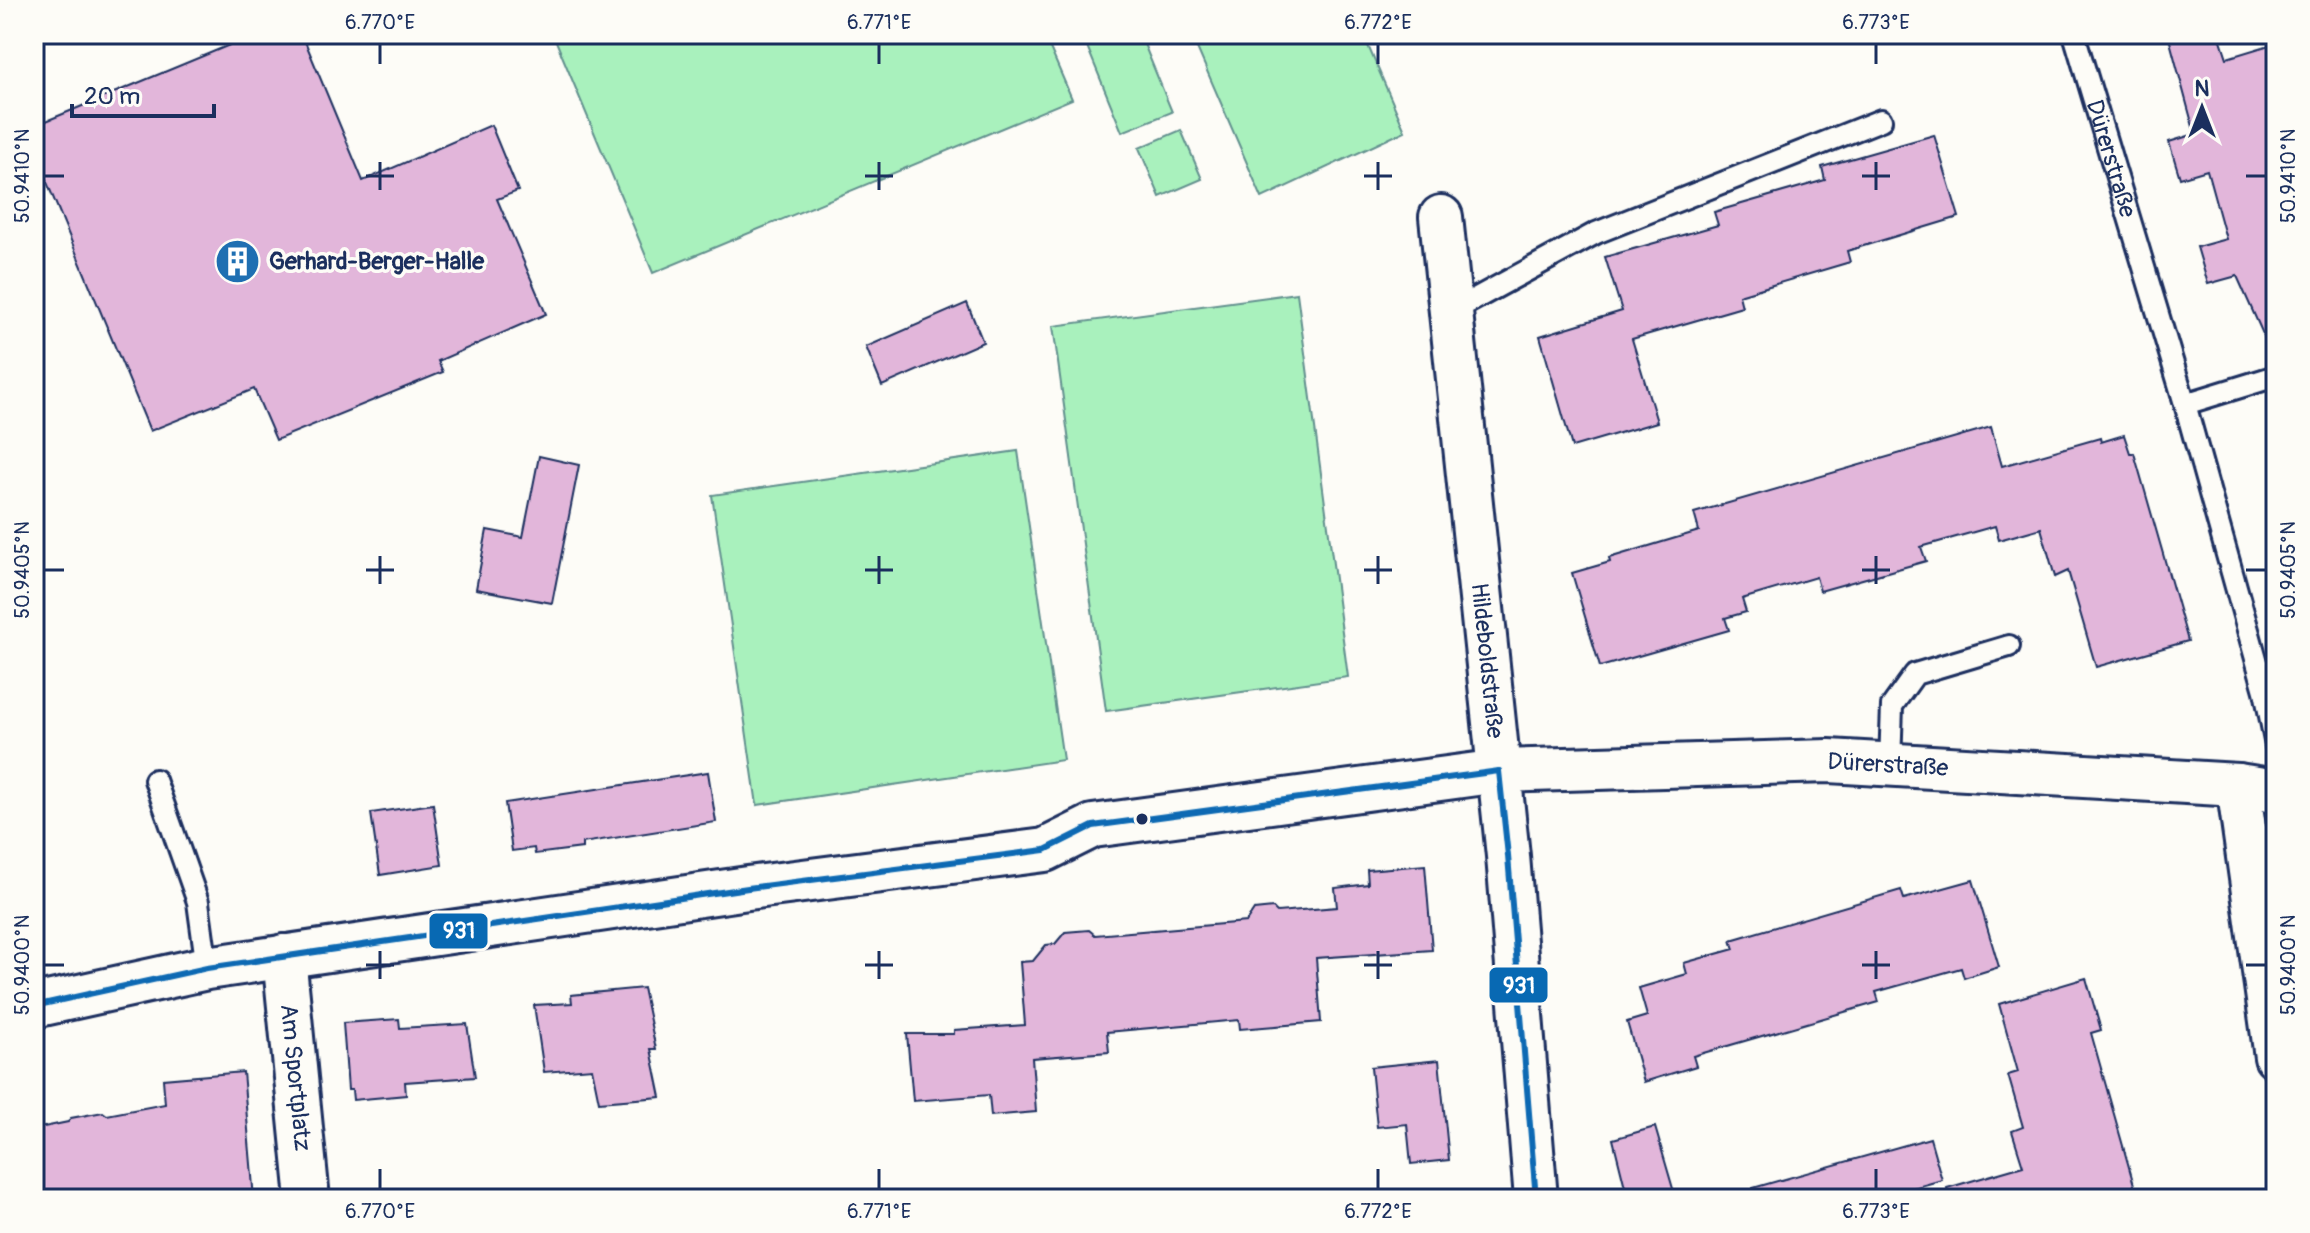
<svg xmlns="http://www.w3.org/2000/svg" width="2310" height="1233" viewBox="0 0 2310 1233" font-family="Pangolin,sans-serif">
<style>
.green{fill:#a9f1bd;stroke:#62908e;stroke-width:2}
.building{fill:#e2b6da;stroke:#1b2f5e;stroke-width:2}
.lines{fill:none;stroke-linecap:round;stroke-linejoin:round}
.lane-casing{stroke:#1b2f5e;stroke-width:26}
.street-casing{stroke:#1b2f5e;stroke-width:48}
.lane{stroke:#fdfcf7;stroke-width:20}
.street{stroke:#fdfcf7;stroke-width:42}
.bus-1-casing{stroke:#fdfcf7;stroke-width:12}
.bus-1{stroke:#0869b3;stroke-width:6}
.ticks{fill:none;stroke:#1b2f5e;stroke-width:3}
.bus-dot{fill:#1b2f5e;stroke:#fdfcf7;stroke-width:3}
.labels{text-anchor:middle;stroke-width:7;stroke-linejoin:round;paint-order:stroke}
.street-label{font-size:24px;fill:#1b2f5e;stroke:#fdfcf7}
.poi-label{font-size:24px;font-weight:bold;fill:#1b2f5e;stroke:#fdfcf7;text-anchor:start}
.line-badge{stroke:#fdfcf7;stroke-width:3}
.badge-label{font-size:22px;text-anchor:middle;font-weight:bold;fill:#fff}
.neatline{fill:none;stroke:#1b2f5e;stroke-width:3}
.ticks-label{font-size:20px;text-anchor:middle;fill:#1b2f5e}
</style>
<rect width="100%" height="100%" fill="#fdfcf7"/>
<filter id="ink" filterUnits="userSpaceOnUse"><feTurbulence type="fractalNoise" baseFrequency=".0125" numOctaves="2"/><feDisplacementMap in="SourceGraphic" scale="16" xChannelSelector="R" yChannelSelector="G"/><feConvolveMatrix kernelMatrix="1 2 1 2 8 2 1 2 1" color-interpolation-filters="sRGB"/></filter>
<g filter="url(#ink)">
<g class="green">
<path d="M553,34H1044L1072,99L653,273Z"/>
<path d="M1082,34H1140L1172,112L1122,132Z"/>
<path d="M1191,34H1363L1405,131L1262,198Z"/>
<path d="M1181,130L1202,179L1160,197L1139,148Z"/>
<path d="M1297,293L1348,677L1106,711L1053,326Z"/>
<path d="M1018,451L1063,760L757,805L712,495Z"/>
</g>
<g class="building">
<path d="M256,34H302L363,181L491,125L518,191L497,199L546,314L438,361L443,372L276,440L254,389L150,431L34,151V126Z"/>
<path d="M2168,34H2219L2227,58L2276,43V363L2237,276L2208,284L2197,247L2226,239L2207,170L2180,178L2169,142L2195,134Z"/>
<path d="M1934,135L1959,217L1847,251L1850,262L1739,295L1742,307L1632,339L1657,422L1572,447L1540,336L1622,311L1605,257L1718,225L1714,212L1825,180L1822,167Z"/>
<path d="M967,303L983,342L882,386L866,347Z"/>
<path d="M1991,427L2002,466L2100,438L2101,442L2124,435L2130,453H2134L2188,641L2096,667L2068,571L2055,577L2041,528L1999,540L1995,526L1921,547L1926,561L1820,591L1816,577L1742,599L1746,612L1725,618L1729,630L1600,667L1572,573L1610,562L1609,558L1699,531L1694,513Z"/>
<path d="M539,456L579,465L552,603L476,589L487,530L523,537Z"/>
<path d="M708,772L716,822L582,843V848L535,854L534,848L512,851L505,803Z"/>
<path d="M433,804L442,865L380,875L371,813Z"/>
<path d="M1425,865L1432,950L1316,958L1321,1022L1240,1029L1239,1020L1107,1032L1109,1052L1032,1058L1036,1112L991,1116L989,1095L913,1101L907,1034H954V1030L1025,1025L1020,962L1033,961L1046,945L1055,944L1065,932L1089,930L1095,935L1246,922L1254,910L1273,908L1277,912L1337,907L1335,888L1368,884L1367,870Z"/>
<path d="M1973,880L1999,967L1964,978L1961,968L1876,992L1879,1002L1693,1056L1696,1066L1644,1082L1627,1022L1647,1016L1639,988L1687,974L1684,963L1734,949L1731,940L1901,890L1904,899Z"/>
<path d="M2086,978L2101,1030L2091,1033L2138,1199H1949L1947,1188L2023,1166L2012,1131L2023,1127L2008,1075L2018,1072L1999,1004Z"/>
<path d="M643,988L656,1049H651L661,1097L599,1102L592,1068L544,1072L534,1005L572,1003L571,995Z"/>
<path d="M399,1019L400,1028L467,1024L475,1077L405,1082L406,1095L353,1100L352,1090H348L343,1023Z"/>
<path d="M1439,1060L1449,1160L1411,1164L1407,1124L1377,1127L1371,1067Z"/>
<path d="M243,1072L254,1199H34V1129L68,1122L71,1118L103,1112L107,1115L165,1104L163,1079Z"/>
<path d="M1655,1127L1676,1199H1628L1613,1139Z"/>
<path d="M1930,1138L1942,1180L1874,1199H1754L1753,1188Z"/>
</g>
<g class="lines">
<defs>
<g id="lane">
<path id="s1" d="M2074,34L2185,404L2265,691L2276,746"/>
<path d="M1451,312L1596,233L1881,120"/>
<path d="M2185,404L2276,376"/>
<path d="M1890,764L1892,706L1915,674L2009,646"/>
<path d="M155,780L198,902L207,968"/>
</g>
<g id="street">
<path id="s2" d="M1441,217L1508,856L1536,1199"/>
<path d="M2238,785L2276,1057"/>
<path id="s3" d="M284,956L308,1199"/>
<path id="s4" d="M34,1006L207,968L748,888L1045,850L1093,826L1499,771L1829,761L2238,785L2276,791"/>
</g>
</defs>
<use href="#lane" class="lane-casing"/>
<use href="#street" class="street-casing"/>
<use href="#lane" class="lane"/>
<use href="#street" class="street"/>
<defs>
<g id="bus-1">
<path d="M1499,771L1508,856L1536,1199"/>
<path d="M34,1006L207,968L748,888L1045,850L1093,826L1499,771"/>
</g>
</defs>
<use href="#bus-1" class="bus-1-casing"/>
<use href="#bus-1" class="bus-1"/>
</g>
</g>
<path class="ticks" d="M380,44V64M879,44V64M1378,44V64M1876,44V64M380,162V190M879,162V190M1378,162V190M1876,162V190M44,176H64M366,176H394M865,176H893M1364,176H1392M1862,176H1890M2246,176H2266M380,556V584M879,556V584M1378,556V584M1876,556V584M44,570H64M366,570H394M865,570H893M1364,570H1392M1862,570H1890M2246,570H2266M380,951V979M879,951V979M1378,951V979M1876,951V979M44,965H64M366,965H394M865,965H893M1364,965H1392M1862,965H1890M2246,965H2266M380,1169V1189M879,1169V1189M1378,1169V1189M1876,1169V1189"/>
<defs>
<symbol id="building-disc" viewBox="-11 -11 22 22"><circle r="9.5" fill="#1f6fb2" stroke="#fdfcf7"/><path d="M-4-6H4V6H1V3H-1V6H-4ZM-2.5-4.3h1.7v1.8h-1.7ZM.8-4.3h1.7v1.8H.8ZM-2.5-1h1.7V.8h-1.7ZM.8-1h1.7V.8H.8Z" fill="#fff"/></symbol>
</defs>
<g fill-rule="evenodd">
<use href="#building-disc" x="212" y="236" width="51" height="51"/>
</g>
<circle class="bus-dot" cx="1142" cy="819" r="7"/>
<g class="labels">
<g class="street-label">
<text dy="8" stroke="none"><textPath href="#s1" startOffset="130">Dürerstraße</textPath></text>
<text dy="8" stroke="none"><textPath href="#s2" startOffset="446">Hildeboldstraße</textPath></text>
<text dy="8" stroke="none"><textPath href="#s4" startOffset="1876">Dürerstraße</textPath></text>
<text dy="8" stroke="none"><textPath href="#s3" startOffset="122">Am Sportplatz</textPath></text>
</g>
<g class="poi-label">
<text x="269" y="269">Gerhard-Berger-Halle</text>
</g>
</g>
<g class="line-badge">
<rect x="428" y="912" width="61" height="38" rx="8" fill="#0869b3"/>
<rect x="1488" y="966" width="61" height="38" rx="8" fill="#0869b3"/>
</g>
<g class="badge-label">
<text x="459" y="938">931</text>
<text x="1519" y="993">931</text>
</g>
<rect width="2310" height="1233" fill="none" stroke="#fdfcf7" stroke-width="88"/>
<g transform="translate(2202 108)" stroke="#fdfcf7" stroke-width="6" paint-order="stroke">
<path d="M0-6L14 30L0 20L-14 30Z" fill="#1b2f5e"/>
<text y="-12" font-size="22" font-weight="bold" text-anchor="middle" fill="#1b2f5e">N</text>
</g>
<path d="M72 104v12h142v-12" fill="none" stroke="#1b2f5e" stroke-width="4"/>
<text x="84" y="104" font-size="24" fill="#1b2f5e" stroke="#fdfcf7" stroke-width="6" paint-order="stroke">20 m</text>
<rect x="44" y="44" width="2222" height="1145" class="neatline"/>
<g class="ticks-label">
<text x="380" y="29">6.770°E</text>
<text x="879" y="29">6.771°E</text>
<text x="1378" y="29">6.772°E</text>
<text x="1876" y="29">6.773°E</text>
<text transform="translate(22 176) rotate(-90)" y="7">50.9410°N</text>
<text transform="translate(2288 176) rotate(-90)" y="7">50.9410°N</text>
<text transform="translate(22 570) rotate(-90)" y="7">50.9405°N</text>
<text transform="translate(2288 570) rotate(-90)" y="7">50.9405°N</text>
<text transform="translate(22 965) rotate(-90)" y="7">50.9400°N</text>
<text transform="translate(2288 965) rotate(-90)" y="7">50.9400°N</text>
<text x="380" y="1218">6.770°E</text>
<text x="879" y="1218">6.771°E</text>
<text x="1378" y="1218">6.772°E</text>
<text x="1876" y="1218">6.773°E</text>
</g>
</svg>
